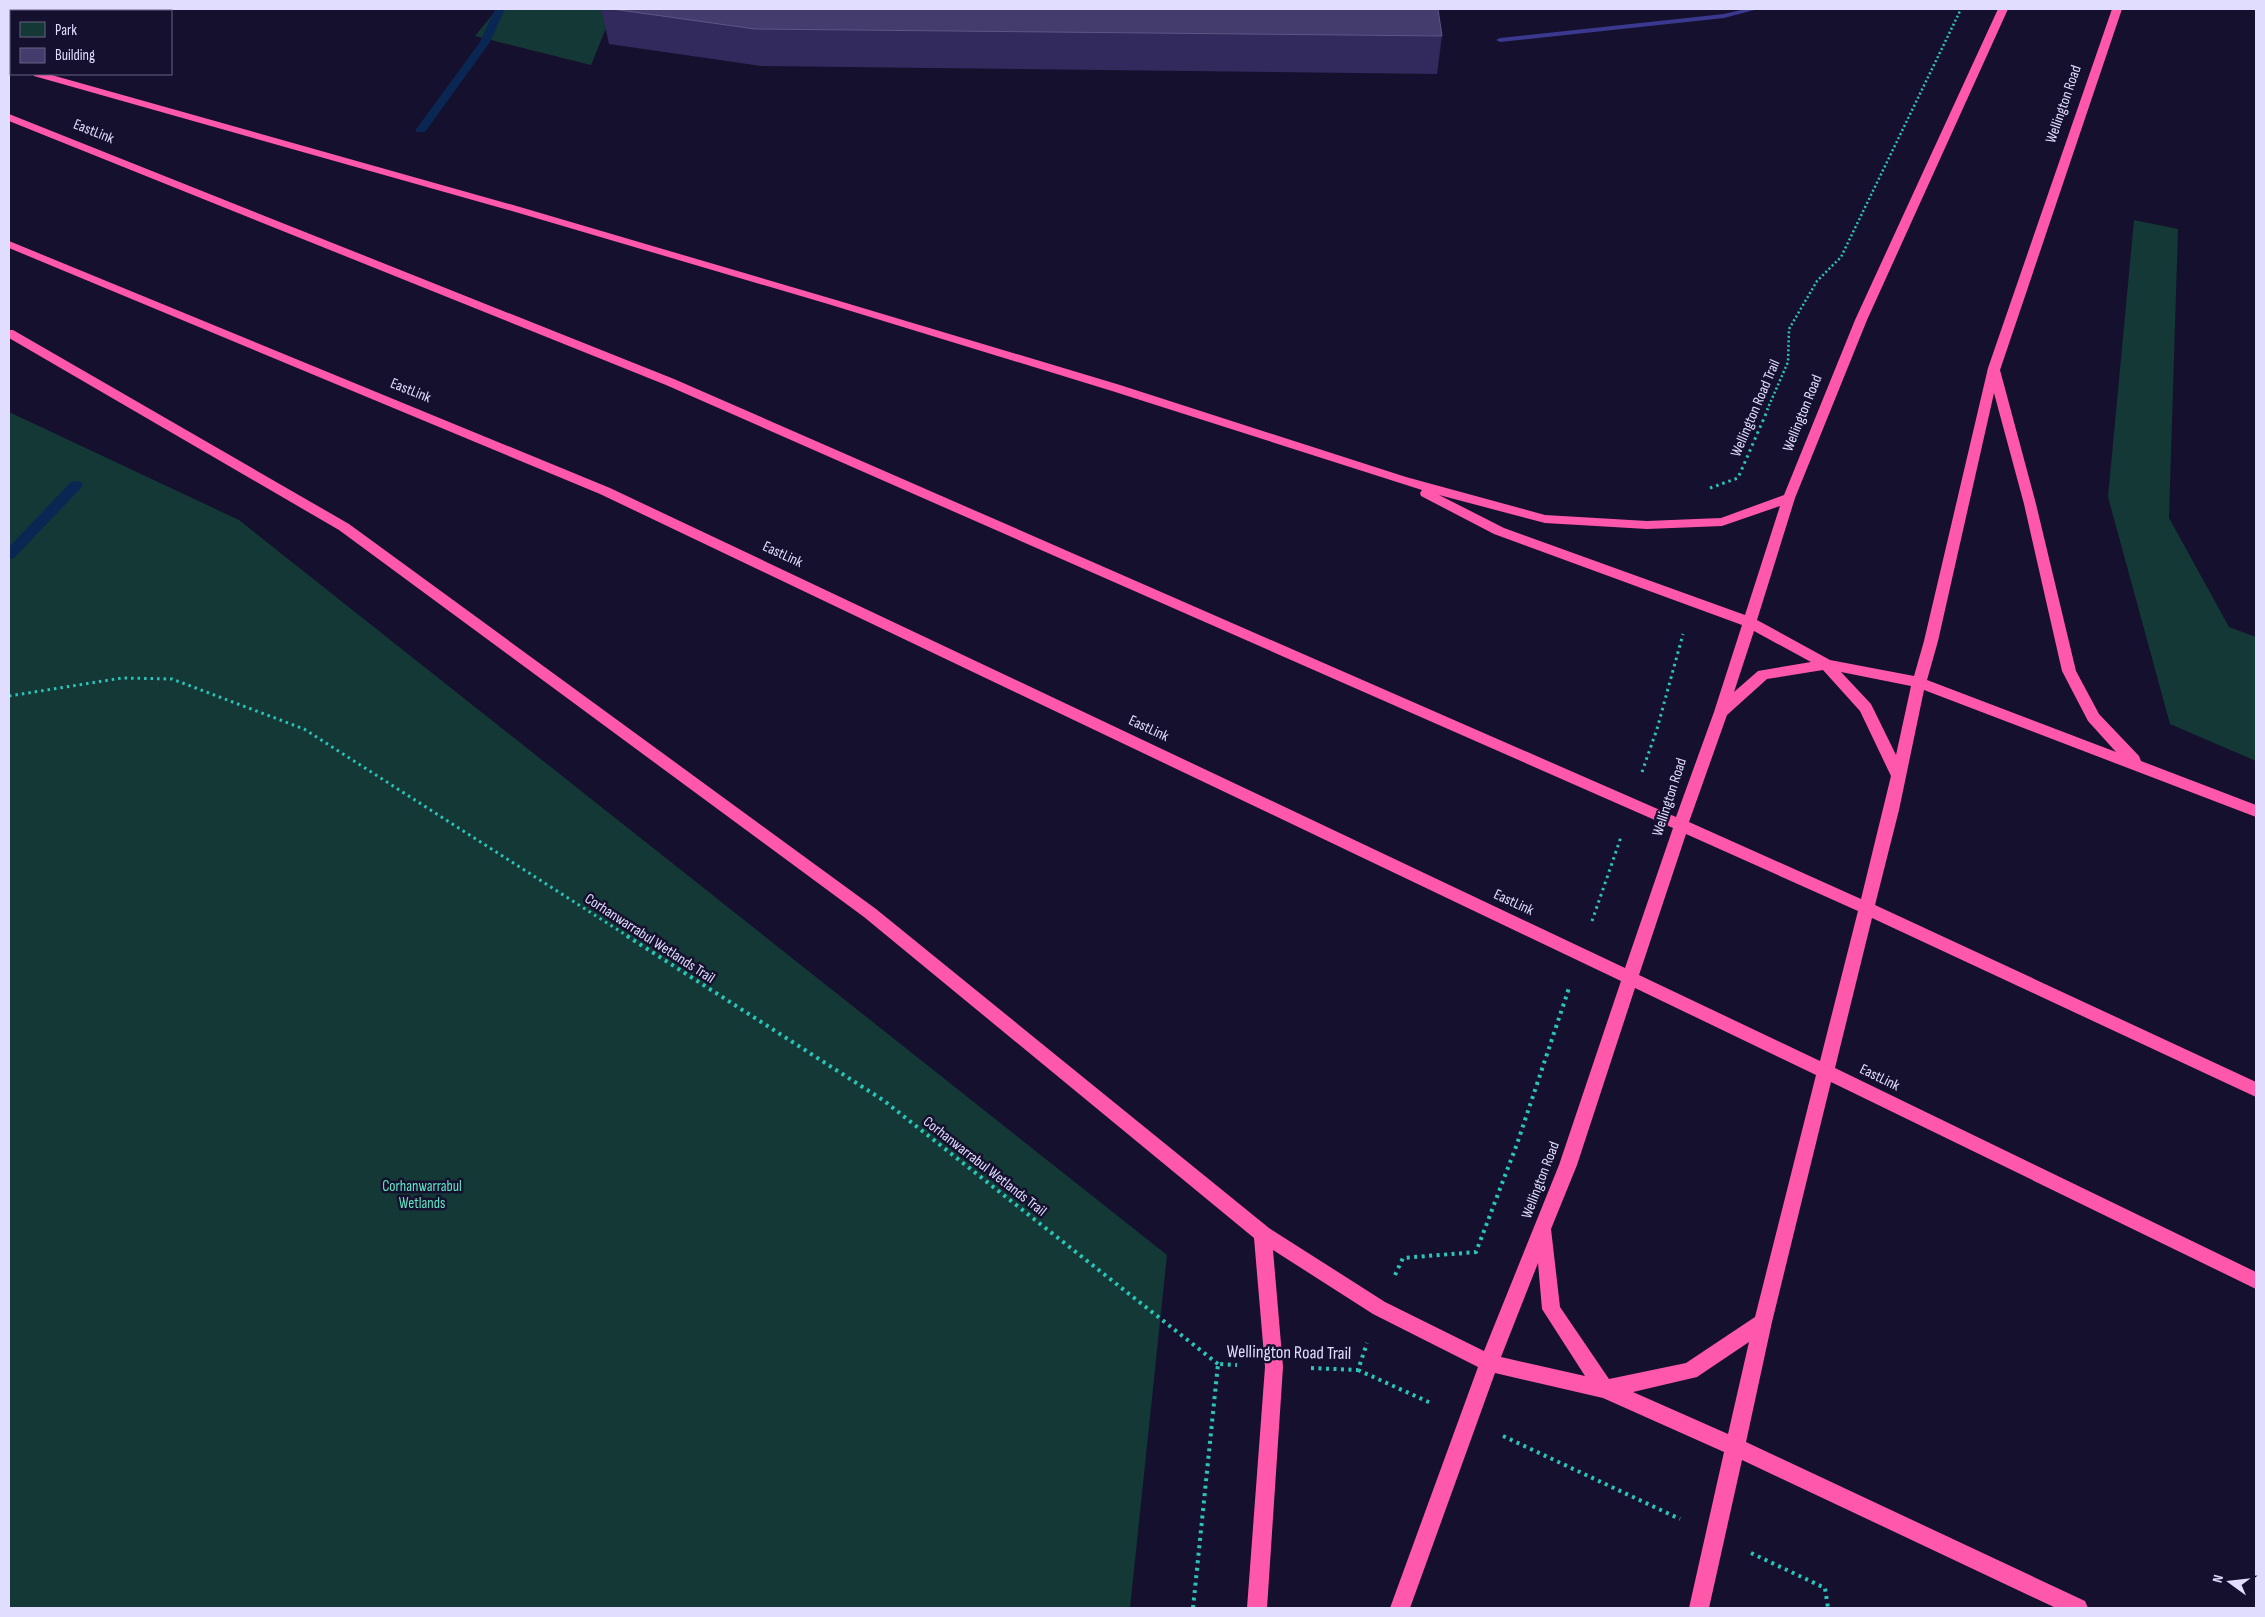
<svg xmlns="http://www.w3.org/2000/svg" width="2265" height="1617" viewBox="0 0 2265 1617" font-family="'Sofia Sans Condensed',sans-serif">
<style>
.green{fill:#133836}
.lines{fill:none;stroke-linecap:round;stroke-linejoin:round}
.stream{fill:#0a2653;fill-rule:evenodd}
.path-far2{stroke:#2ac5ba;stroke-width:2.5;stroke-dasharray:2 2.5;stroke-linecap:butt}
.path-far1{stroke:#2ac5ba;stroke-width:3;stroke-dasharray:2.5 4;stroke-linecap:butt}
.path{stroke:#2ac5ba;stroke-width:4;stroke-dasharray:3 4.5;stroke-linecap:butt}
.lane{fill:#3b398f;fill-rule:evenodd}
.highway{fill:#ff58aa;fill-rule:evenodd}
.wall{fill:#32295c}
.building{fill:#453c6e;stroke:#5d5584}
.labels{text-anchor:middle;stroke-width:5;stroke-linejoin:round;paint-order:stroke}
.street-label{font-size:15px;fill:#e0ddff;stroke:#15102e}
.park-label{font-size:15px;fill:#61e7c4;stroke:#15102e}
.near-street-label{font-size:18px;fill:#e0ddff;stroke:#15102e}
</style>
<rect width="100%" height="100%" fill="#15102e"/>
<g class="green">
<path d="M497,9H614L591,65L475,36Z"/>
<path d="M2134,220L2178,229L2169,518L2229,627L2256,637V761L2170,724L2108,497Z"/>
<path d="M9,412L239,520L1167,1255L1130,1608H9Z"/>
</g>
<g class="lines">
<g class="stream">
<path d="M495,9H505L490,42L425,132H417L415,130L417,128L480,42Z"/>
<path d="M76,481L81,482L83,485L81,488L14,558L9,560V547L71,482Z"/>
</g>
<path class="path-far2" d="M1767,410L1788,362L1789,329L1817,281L1841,257L1961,9"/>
<g class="path-far1">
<path d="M1710,488L1738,478L1768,409"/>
<path d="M9,696L122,678L172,679L304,729L629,937"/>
<path d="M1642,772L1657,729L1683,634"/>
<path d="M1592,921L1621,837"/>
</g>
<g class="path">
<path d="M627,936L883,1100L1218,1364"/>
<path d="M1395,1275L1403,1258L1476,1252L1517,1144L1569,988"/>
<path d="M1311,1368L1358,1370L1367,1343"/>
<path d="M1358,1370L1433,1404"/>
<path d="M1503,1436L1680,1519"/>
<path d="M1751,1553L1825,1588L1828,1608"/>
<path d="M1193,1608L1218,1364L1237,1365"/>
</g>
<path class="lane" d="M1745,9H1758L1724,18L1500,42L1496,40L1500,38L1724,14Z"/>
<g class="highway">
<path d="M1998,9H2008L1867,320L1795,498L1757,620L1830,660L1914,676L1924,641L1988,368L2112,9H2122L2000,370L2036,504L2076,671L2099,714L2139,756L2141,761L2256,805V817L1924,690L1899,810L1875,905L2256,1082V1097L1872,918L1835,1068L2256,1272V1289L1831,1082L1772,1322L1746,1442L2085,1601L2088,1608H2056L1742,1460L1709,1608H1689L1724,1452L1603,1398L1495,1373L1410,1608H1390L1478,1367L1373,1314L1273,1250L1283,1367L1267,1608H1247L1265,1367L1254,1238L864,917L339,530L9,338V330H13L349,524L876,909L1269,1228L1385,1302L1484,1351L1559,1165L1621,981L600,494L9,248V241L610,488L1625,968L1673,828L666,385L9,121V114L674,379L1676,817L1714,712L1742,625L1494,534L1421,496L1420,493L1422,490L1112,391L828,304L512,211L34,76L33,74H48L520,207L836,300L1120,385L1406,477L1545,515L1647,521L1721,518L1784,495L1855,320ZM1994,393L2024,504L2062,671L2088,721L2116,752L1927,680L1938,641ZM1439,495L1545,523L1647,529L1722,526L1780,506L1745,615L1504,528ZM1754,631L1811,662L1758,671L1734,692ZM1823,670L1860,711L1891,776L1861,899L1689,822L1727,715L1767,679ZM1841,672L1911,686L1896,755L1871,704ZM1686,834L1858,911L1820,1061L1639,975ZM1635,988L1816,1075L1755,1317L1686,1363L1609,1379L1560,1307L1551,1229L1577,1165ZM1538,1263L1542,1309L1585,1376L1501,1357ZM1749,1342L1728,1434L1633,1392L1697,1377Z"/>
<path d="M9,62L11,63V69L9,68Z"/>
</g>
</g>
<path class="wall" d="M601,9H1438L1442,36L1437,74L761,66L609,44Z"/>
<path class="building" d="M612,9H1438L1442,36L755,29Z"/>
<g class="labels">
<g class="street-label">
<text transform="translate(2063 104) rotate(-71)" y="5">Wellington Road</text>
<text transform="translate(94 131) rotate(22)" y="5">EastLink</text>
<text transform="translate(411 390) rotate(22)" y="5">EastLink</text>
<text transform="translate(1755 408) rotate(-67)" y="5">Wellington Road Trail</text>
<text transform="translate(1802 413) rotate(-68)" y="5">Wellington Road</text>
<text transform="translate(783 554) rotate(25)" y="5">EastLink</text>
<text transform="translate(1149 728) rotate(25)" y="5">EastLink</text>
<text transform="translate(1669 797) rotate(-72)" y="5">Wellington Road</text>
<text transform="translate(1514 902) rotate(25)" y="5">EastLink</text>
<text transform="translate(650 938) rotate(33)" y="5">Corhanwarrabul Wetlands Trail</text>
<text transform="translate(1880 1077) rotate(26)" y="5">EastLink</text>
<text transform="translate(985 1166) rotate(38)" y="5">Corhanwarrabul Wetlands Trail</text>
<text transform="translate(1540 1180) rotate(-69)" y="5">Wellington Road</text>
</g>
<g class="park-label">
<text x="422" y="1191">Corhanwarrabul<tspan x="422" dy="17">Wetlands</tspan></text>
</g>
<g class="near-street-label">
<text transform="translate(1289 1352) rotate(1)" y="6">Wellington Road Trail</text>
</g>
</g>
<rect width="2265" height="1617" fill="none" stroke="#e0ddff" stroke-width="20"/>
<rect x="10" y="10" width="162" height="65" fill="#15102e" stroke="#666282"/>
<rect x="20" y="22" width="25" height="15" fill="#133836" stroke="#666282"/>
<text x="55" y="35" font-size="15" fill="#e0ddff">Park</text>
<rect x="20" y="48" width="25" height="15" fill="#453c6e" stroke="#666282"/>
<text x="55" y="60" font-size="15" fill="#e0ddff">Building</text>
<g transform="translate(2230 1582) rotate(285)" stroke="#15102e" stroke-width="4" paint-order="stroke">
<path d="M0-4L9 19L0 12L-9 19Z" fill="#e0ddff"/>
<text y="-8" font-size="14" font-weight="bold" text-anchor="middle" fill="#e0ddff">N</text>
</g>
</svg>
